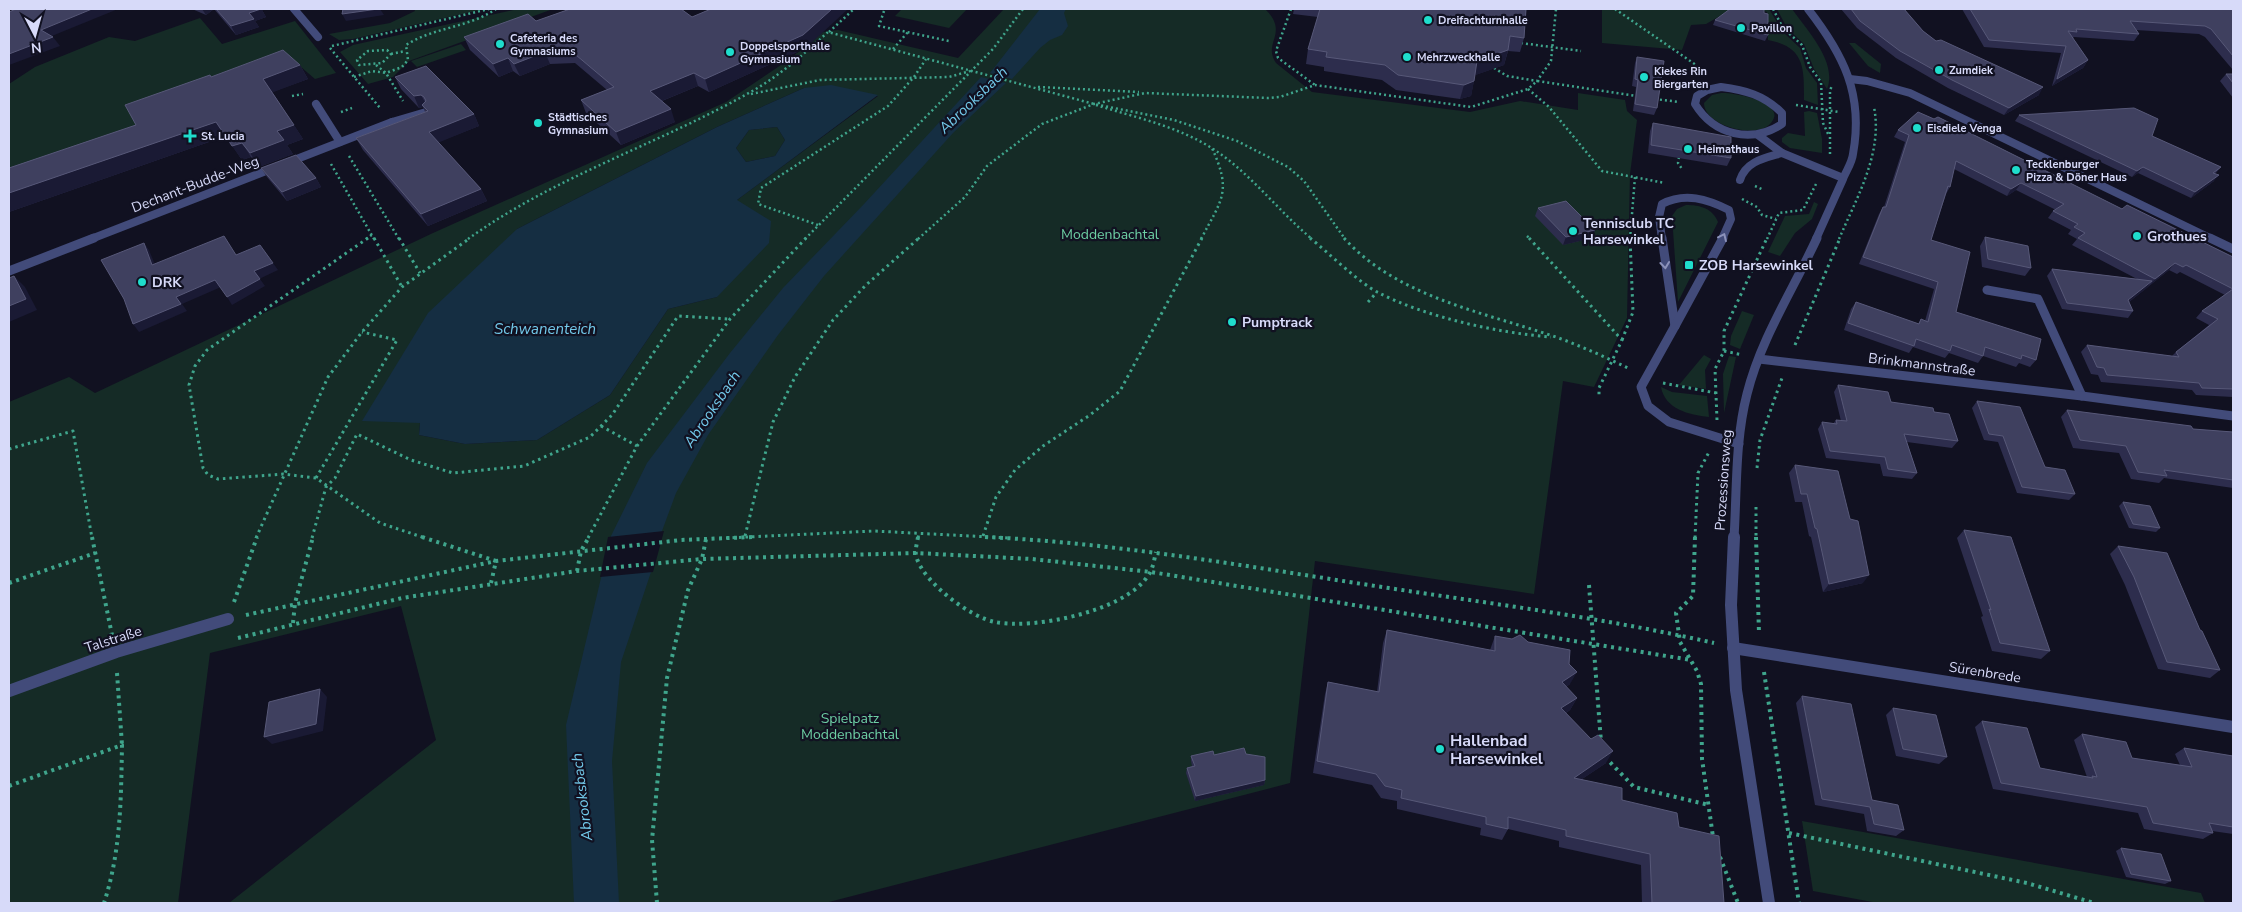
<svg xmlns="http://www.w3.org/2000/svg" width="2242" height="912" viewBox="0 0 2242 912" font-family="'Nunito Sans',sans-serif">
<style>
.green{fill:#152b26;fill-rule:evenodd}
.water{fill:#152e42;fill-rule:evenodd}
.pier{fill:#111121}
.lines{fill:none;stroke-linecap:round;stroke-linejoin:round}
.stream{stroke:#152e42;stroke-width:5.5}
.path-far2{stroke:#3fa58c;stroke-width:2.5;stroke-dasharray:2 3;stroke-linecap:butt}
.path-far1{stroke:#3fa58c;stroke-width:3;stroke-dasharray:2.5 4;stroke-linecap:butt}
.path{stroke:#3fa58c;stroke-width:4;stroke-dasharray:3 4.5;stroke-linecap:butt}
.service-far1{stroke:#424b7a;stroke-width:8}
.service{stroke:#424b7a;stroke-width:9}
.minor-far2{stroke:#424b7a;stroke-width:8}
.minor-far1{stroke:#424b7a;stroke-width:9}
.minor{stroke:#424b7a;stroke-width:12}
.tertiary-far2{stroke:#424b7a;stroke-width:8}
.tertiary-far1{stroke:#424b7a;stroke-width:9}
.tertiary{stroke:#424b7a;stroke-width:12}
.wall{fill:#2d2d4d}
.shaded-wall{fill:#1a1a34}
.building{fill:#3f405f;stroke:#575878}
.oneway{stroke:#8c92ba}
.poi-dot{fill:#1fddcc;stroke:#111121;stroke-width:2}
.labels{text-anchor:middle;stroke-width:4.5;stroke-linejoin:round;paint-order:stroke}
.far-poi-label{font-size:11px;font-weight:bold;fill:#d7daf9;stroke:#111121;text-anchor:start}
.street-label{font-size:14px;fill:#d7daf9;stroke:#111121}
.poi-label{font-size:14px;font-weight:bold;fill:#d7daf9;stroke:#111121;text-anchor:start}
.park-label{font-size:14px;fill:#6dcfa4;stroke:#111121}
.water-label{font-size:15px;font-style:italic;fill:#73caeb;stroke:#111121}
.near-poi-label{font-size:16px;font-weight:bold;fill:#d7daf9;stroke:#111121;text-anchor:start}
</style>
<rect width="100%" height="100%" fill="#111121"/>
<g class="green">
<path d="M414,9H484L353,39L339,40L329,34L390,23L415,11Z"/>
<path d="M518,9H553L409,61L393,77L368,84L340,52L353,45Z"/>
<path d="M902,9H967L949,28L895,16Z"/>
<path d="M1004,9H1265C1290,33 1262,43 1276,63L1312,92L1470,112L1520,101L1578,110V93L1625,100L1627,111L1637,120L1630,174L1627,318L1594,387L1563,381L1534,594L1315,561L1290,783L825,903H229L436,740L401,606L210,653L178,903H9V402L69,377L95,393L433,233L726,102L787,61L823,32L838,30L958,58ZM804,88L878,96L737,200L717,297L668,309L610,395L537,440L465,444L419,435L420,423L517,229L717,127Z"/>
<path d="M1602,9H1732L1706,24L1691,25L1682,50L1602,43Z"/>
<path d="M1757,9H1769L1783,32L1800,48L1806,68L1817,83L1818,105L1804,100C1804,68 1805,47 1768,40L1767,12Z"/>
<path d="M1777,9H1792C1806,29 1838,62 1827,89L1814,69L1804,44L1787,28Z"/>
<path d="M200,18L222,44L295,21L336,73L315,79L294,61L144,138L9,185V84L35,67L109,37L135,41Z"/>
<path d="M1849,43H1855L1881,64L1880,73L1868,66Z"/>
<path d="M461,44L466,50L417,67L411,61Z"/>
<path d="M1721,93C1732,92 1789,102 1771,123C1757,140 1704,126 1704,103L1712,95Z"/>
<path d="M1809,111L1817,113L1822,139V153L1790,148L1782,142V138L1788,133L1805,136L1804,112Z"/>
<path d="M777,127L785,140L775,156L746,162L736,148L749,130Z"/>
<path d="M1814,202L1818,204L1812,219L1795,233L1780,256L1768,252L1785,216L1809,214Z"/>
<path d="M1686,205C1700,205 1712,208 1718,222L1678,302L1672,216L1677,209Z"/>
<path d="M1742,311L1754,315L1740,349L1730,345L1731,336Z"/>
<path d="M1704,355L1711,359L1705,370L1706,389L1679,385Z"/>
<path d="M1729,356L1736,357L1724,413L1723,374Z"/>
<path d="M1661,387L1672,392L1707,396L1709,417C1689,415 1665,409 1661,387Z"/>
<path d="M1802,821L2201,893L2205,903H1878L1813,891Z"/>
</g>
<g class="water">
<path d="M1040,9H1066L1064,13L1068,26L1062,35L1050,40L1040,48L1012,79L990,73Z"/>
<path d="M981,77L1006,83L953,133L824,276L778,335L708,435L676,493L662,531L651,572L621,662L612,761L619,903H574L566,725L611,536L647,463L730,353L783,288L864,204Z"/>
<path d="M831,85L878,95L737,200L771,221L769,243L717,297L668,309L610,395L537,440L465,444L419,435L420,423L362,421L428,313L517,229L717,127L804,88ZM777,127L785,140L775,156L746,162L736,148L749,130Z"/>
</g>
<path class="pier" d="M664,531L653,572L600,577L608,537Z"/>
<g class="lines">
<path class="stream" d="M988,87L1006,69"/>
<g class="path-far2">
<path d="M1291,9L1276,51L1278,58L1315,85"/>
<path d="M1615,9L1696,65L1700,75"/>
<path d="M1773,9L1783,28L1802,45L1810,67L1821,82L1823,123L1829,136"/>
<path d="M884,11L879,26L949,41"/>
<path d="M829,32L854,9"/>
<path d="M1521,43L1581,51"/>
<path d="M332,46L489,9"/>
<path d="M330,48L380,108"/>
<path d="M893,49L908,32"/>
<path d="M387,50L391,54L382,63L359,65L357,60L368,51Z"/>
<path d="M391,54L405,51"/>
<path d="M376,65L386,73L402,67L408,60L406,45C434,27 468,28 496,9"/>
<path d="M1494,68L1507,76L1537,81L1551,61L1556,9"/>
<path d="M354,77L372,71L386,73L403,101"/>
<path d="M1038,87L1139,92"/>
<path d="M1528,89L1549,107L1602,171L1665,183"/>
<path d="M751,94L820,80L949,77L970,71"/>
<path d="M292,96L303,94"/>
<path d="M1655,99L1679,102"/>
<path d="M1096,105C1134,117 1176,126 1210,147C1249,171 1277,210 1312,239"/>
<path d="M1796,105L1839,112"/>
<path d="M341,112L352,108"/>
<path d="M1830,154V91L1832,85"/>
<path d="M349,156L399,239"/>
<path d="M1679,157L1678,163L1682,169"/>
<path d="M331,164L374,239"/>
<path d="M1755,186L1764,190"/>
<path d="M1742,199L1757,207L1762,215L1776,219"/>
<path d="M818,225L758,204L761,188L888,106L914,77L926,59"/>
<path d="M1527,236L1530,239"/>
<path d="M366,239L373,234"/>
<path d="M468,239C554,177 656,145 747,94C777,78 803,55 828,32L1094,104L1174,120L1237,141L1288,167L1304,181L1345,239"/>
<path d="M805,239L993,49L1023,9"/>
<path d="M918,239L965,197L987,166L1042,124L1094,104L1145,93L1268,98L1280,97L1315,85L1471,107L1528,89L1537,81L1637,96"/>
<path d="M1201,239C1222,199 1232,192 1212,148"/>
<path d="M1630,239L1635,177"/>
<path d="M1767,239L1779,213L1803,210L1816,184"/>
<path d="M1839,239C1857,197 1883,153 1874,107"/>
</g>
<g class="path-far1">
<path d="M368,238L207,350L195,366L189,385L203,468L208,475L218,479L283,474L316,478L380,523L425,538"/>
<path d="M374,238L402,287"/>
<path d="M399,238L420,273"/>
<path d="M1310,238C1329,253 1359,283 1379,293C1426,317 1498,333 1551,337"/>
<path d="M1344,238C1396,296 1482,312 1553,336C1579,345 1605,357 1630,369"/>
<path d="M1529,238L1622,340L1599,388V395"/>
<path d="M1368,302L1377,292"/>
<path d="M1622,340L1633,312L1630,238"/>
<path d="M1795,345L1840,238"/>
<path d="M1724,351L1743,355"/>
<path d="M1663,383L1716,393"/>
<path d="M1717,420L1715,369L1724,351V331L1767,238"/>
<path d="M601,426L637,446"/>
<path d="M9,449L73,431L92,538"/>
<path d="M1757,468L1760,440L1782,378"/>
<path d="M316,478L397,340L362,332"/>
<path d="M1756,507V538"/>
<path d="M745,536L773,422L795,377L833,320L866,285L919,238"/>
<path d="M983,536L996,497L1015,470L1043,446L1090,415L1120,391L1202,238"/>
<path d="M256,538L328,377L362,332L402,287L470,238"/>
<path d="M312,538L326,487L335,478L357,434L411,460L453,473L524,466L590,437L612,415L678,316L729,319"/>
<path d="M588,538L637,446L730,319L806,238"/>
<path d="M726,538L874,531L1009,538"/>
<path d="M918,538L919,533"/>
<path d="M1695,538L1698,473L1709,452"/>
</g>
<g class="path">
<path d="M92,537L112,635"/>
<path d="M422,537L496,561L491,583"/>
<path d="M918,537C917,544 914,552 917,559C926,584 970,617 995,622C1034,630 1124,611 1147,577C1153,570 1154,560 1156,552"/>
<path d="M985,537C1118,543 1250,567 1382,587C1493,604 1605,618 1714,643"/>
<path d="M1695,537L1693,596L1676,613L1680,642L1697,671L1701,684L1702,759L1713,837"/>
<path d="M1756,537L1759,633"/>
<path d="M577,571L581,551L589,537"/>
<path d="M9,583L95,553"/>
<path d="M1589,585L1601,742"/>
<path d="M234,602L257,537"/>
<path d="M246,615L496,561L681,540L753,537"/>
<path d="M293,623L295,603L313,537"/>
<path d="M238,638L402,598L577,571L702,559L916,553L1032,559L1151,572L1691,660"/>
<path d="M1764,672L1799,903"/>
<path d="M117,673L122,745"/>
<path d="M1605,757L1634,787L1709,805"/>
<path d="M9,786L122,745C121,799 121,851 104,903"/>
<path d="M1789,833L2027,883L2094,903"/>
<path d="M1720,857L1738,903"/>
<path d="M657,903L652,840L667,678L688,590L702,559L706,539"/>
</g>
<g class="service-far1">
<path d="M1721,87C1745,90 1764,95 1782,113V124C1751,144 1714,135 1695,104L1697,96L1707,90Z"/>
<path d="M316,104L340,142"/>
<path d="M392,122L426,112"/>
<path d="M1758,135L1782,153L1843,178"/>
<path d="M1740,180C1746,161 1765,158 1782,153"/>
<path d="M1662,239L1659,217L1662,204C1685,192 1707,199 1729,210L1731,219L1722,239"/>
</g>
<g class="service">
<path d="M1662,238L1675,326"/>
<path d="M1675,326L1641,387L1648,406L1669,422L1739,444"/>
<path d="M1675,326L1723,238"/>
</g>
<g class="minor-far2">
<path d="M294,9L318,37"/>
<path d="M1850,79L1867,81L1910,93L2212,239"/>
<path d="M91,239L392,122"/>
</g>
<g class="minor-far1">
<path d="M2210,238L2233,249"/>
<path d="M9,271L94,238"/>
<path d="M1987,290L2038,299L2082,396"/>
<path d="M1759,359L2082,396L2233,416"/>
</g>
<g class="minor">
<path d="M1733,648L2233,727"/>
<path d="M9,691L116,652L228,619"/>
</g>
<path class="tertiary-far2" d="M1808,9C1843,54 1864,94 1853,154C1852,163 1846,171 1843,179C1834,199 1825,219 1816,239"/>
<path class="tertiary-far1" d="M1734,538C1737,490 1735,440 1747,394C1761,338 1793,290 1817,238"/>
<path class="tertiary" d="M1734,537L1731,605L1736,690L1769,903"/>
</g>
<g class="wall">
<path d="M192,9H265L262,10L266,17L255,21L259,27L236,35L214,9L206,15Z"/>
<path d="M1294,9H1526L1524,38L1520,52L1508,51L1504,65L1475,75L1471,96L1460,99L1396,90L1382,80L1324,71V67L1306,64L1308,49L1318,17L1293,14Z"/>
<path d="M1841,9H1904L1923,31L1936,41L2039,95L2004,115L1948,88L1896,58L1857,28Z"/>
<path d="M1962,9H2233V70L2205,37L2199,34L2136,30L2139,34L2134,41L2074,37L2073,38L2088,60L2083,68L2052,86L2061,53L1984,47Z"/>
<path d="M1764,13L1768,35L1765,41L1713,25L1715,20Z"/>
<path d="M692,17L806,48L709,92L698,86L662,101L675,122L621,145L586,113L581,100L607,90L575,63L550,64L520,76L513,71L499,77L470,50L464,37L536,21Z"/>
<path d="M1637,57L1657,108L1654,115L1633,111L1636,87L1632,86L1635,63Z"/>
<path d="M300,65L308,79L272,92L303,139L287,145L293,154L259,167L251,157L242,160L226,136L9,212V168L136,125Z"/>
<path d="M2226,74H2233V98L2220,81Z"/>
<path d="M395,77L474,114L479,126L438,142L481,189L487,201L428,226L363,150L356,138L425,112L423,107L419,108L401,89Z"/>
<path d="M2019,115L2152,136L2221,167L2215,174L2214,181L2191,198L2138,173L2132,177L2015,121Z"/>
<path d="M1653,123L1731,158L1727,166L1648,153L1650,131Z"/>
<path d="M1898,130L2122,209L2233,257V397L2196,395L2192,390L2101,382L2098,375L2091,374L2081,352L2087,345L2172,356L2176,352L2209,325L2196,318L2202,311L2225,295L2180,272L2177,274L2169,270L2129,302L2133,311L2128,318L2062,309L2047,276L2052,269L2137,279L2072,245L2077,239L2068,234L2071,230L2048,218L2053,211L2056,210L2016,190L2007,196L1954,169L1950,187L1946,194L1931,240L1956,312L2036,360L2030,367L2019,363L2016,367L1983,356L1978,363L1949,353L1945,358L1913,347L1909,353L1844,330L1851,309L1856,302L1918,324L1921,319L1925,321L1934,289L1859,264L1879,214L1883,207H1884L1905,142L1894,137Z"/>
<path d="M261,168L316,178L321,187L287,201L267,177Z"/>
<path d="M1538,208L1595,230L1592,238L1563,245L1535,216Z"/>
<path d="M1985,237L2031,268L2025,276L1982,267L1980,246Z"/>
<path d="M1838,385L1891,402L1934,412L1958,441L1952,448L1907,442L1917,473L1912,479L1883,476L1880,464L1826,458L1818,429L1822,422L1833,424L1836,420L1841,421L1834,392Z"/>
<path d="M1977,401L2045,467L2075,494L2069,500L2017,493L1998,442L1984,440L1972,408Z"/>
<path d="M2067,410L2193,429L2233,432V488L2164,478L2159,483L2131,479L2119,453L2073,448L2061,417Z"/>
<path d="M1795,465L1863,583L1823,592L1811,537L1809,536L1802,502H1795L1789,473Z"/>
<path d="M2123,502L2160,528L2156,532L2129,528L2119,506Z"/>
<path d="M1964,530L2050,651L2041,659L1992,651L1981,617L1983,616L1957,538Z"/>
<path d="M2118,546L2200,630L2220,670L2210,678L2158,669L2125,585L2110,554Z"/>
<path d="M1387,630L1490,650L1495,636L1528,642L1569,664L1570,684L1566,687L1577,698L1570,710L1566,713L1606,763L1582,779L1622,800L1679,827L1724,903H1642L1641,865L1559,847V841L1508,829L1502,840L1480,835L1481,828L1397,809V801L1381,798L1372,785L1313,773L1325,694L1328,682L1377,692L1383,643Z"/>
<path d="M1802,696L1872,800L1904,830L1896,836L1867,831L1864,814L1815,805L1796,703Z"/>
<path d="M1893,708L1947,757L1939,764L1896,756L1886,715Z"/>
<path d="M1982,721L2040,768L2087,777L2074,740L2082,734L2132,758L2180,765L2175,754L2184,748L2233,756V834L2212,831L2213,833L2203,839L2144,829L2138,813L1993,789L1975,727Z"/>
<path d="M1246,754L1265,780L1264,785L1195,801L1186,773L1187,768L1192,766L1191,761V756Z"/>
<path d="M2121,848L2171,881L2165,884L2126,877L2116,851Z"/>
</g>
<g class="shaded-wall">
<path d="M92,9H118L47,38L41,30Z"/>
<path d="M202,9H214L206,15Z"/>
<path d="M259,9H265L262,10L266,17L255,21L259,27L236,35L231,26L249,13Z"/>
<path d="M380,9L384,15L346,21L342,14Z"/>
<path d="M832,9H848L806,48L709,92L705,79Z"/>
<path d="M53,37L60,46L9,65V54Z"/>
<path d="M1508,50L1504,65L1473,76L1477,61Z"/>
<path d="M545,52L550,64L520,76L514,64Z"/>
<path d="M508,58L513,71L499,77L493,64Z"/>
<path d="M2088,60L2083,68L2052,86L2057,79Z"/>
<path d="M300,65L308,79L271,93L263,79Z"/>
<path d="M694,73L698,86L654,104L650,91Z"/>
<path d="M1474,81L1471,96L1460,99L1464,85Z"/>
<path d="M2043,87L2039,95L2004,115L2009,108Z"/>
<path d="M421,95L427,106L422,105L423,107L419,108L414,96Z"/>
<path d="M671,109L675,122L621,145L616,132Z"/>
<path d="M474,114L479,126L435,144L429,132Z"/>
<path d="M216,122L226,136L9,212V193Z"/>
<path d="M294,125L303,139L287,145L293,154L259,167L250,153L277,131Z"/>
<path d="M242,143L251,157L242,160L232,146Z"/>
<path d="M2143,167L2138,173L2132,177L2137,171Z"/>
<path d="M2219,175L2214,181L2191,198L2195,192Z"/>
<path d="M316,178L321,187L287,201L282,192Z"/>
<path d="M2021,183L2016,190L2007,196L2011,189Z"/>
<path d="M481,189L487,201L428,226L421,214Z"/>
<path d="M1595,230L1592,238L1563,245L1566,237Z"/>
<path d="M144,243L149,250L158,272L152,265Z"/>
<path d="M273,263L278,270L259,279L254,271Z"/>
<path d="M2175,263L2169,270L2149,286L2155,279Z"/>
<path d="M14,276L25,287L37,310L9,322V306Z"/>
<path d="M260,279L265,286L232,305L227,297Z"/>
<path d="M215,280L221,287L182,304L187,311L139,332L133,324L176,297Z"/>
<path d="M2152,281L2147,288L2122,307L2128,300Z"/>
<path d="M1869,575L1863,583L1823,592L1829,584Z"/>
<path d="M1577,672L1570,684L1555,694L1562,682Z"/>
<path d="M320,689L327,697L323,731L272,744L264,737Z"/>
<path d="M1577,698L1570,710L1554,720L1561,708Z"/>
<path d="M1613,751L1606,763L1567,789L1574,778Z"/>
<path d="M1265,780L1264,785L1195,801L1196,796Z"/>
</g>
<g class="building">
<path d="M16,9H92L41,30L53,37L9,54V12Z"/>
<path d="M216,9H261L249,13L254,19L231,26Z"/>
<path d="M343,9H378L342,14Z"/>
<path d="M570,9H681L692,17L711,9H832L803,35L705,79L694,73L650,91L671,109L616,132L581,100L614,87L570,50L545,52L514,64L508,58L493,64L464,37L528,14L536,21Z"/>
<path d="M1320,9H1526L1524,38L1510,36L1508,50L1477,61L1474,81L1464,85L1398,75L1385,65L1326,57L1327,52L1308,49Z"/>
<path d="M1730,9H1764V13L1768,14V35L1715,20Z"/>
<path d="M1851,9H1904L1923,31L1936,41L1941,40L2043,87L2009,108L1952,80L1900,51L1860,21Z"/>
<path d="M1970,9H2233V56L2211,29L2205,26L2130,21L2139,34L2076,29L2077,32L2068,31L2088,60L2057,79L2066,46L1989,40Z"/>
<path d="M283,50L300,65L263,79L294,125L277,131L284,140L250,153L242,143L232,146L216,122L9,193V168L136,125L125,105L210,75L211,77Z"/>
<path d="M1637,57L1664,61L1657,108L1635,104L1638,80L1635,79Z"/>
<path d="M426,66L474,114L429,132L481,189L421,214L356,138L428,111L422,105L426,101L424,97L421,95L414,96L395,77Z"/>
<path d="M2226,74H2233V83Z"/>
<path d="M2134,108L2158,119L2152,136L2221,167L2213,173L2219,175L2195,192L2143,167L2137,171L2019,115Z"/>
<path d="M1918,112L1934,119L1938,117L2122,209L2127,205L2233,257V289L2186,265L2183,267L2175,263L2155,279L2078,238L2085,233L2074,227L2078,224L2053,211L2064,204L2021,183L2011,189L1956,161L1950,187L1948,186L1931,240L1970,252L1956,312L2041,339L2036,360L2022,355L2021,359L1985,347L1983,356L1952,345L1950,351L1916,339L1914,346L1848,323L1856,302L1919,324L1921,319L1928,322L1938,282L1863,257L1883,207H1886L1909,135L1898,130Z"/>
<path d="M1653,123L1731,137V158L1651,145Z"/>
<path d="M296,155L316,178L282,192L261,168Z"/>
<path d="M1566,201L1595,230L1566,237L1538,208Z"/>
<path d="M224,236L236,255L260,245L273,263L254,271L260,279L227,297L215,280L176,297L181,304L133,324L124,299L101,260L144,243L152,265Z"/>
<path d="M1985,237L2028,246L2031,268L1988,259Z"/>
<path d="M2052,269L2152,281L2128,300L2133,311L2067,303Z"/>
<path d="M14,276L26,299L9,306V278Z"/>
<path d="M2233,289V389L2202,388L2199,383L2107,375L2104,368L2097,367L2087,345L2179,357L2176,352L2218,319L2202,311Z"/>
<path d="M1838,385L1888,392L1891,402L1933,408L1934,412L1949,414L1958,441L1904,434L1917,473L1888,469L1885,457L1830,451L1822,422L1837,424L1836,420L1847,421Z"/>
<path d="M1977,401L2020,407L2045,467L2065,470L2075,494L2022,487L2003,436L1989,434Z"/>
<path d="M2067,410L2191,426L2193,429L2233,432V480L2164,470L2167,476L2138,472L2126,446L2080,440Z"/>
<path d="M1795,465L1838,471L1850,519L1858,521L1869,575L1829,584L1817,529L1815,528L1807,494H1801Z"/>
<path d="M2123,502L2150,506L2160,528L2133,524Z"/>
<path d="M1964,530L2011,537L2050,651L2000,643L1989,609L1991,610Z"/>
<path d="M2118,546L2167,553L2200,630L2202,631L2220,670L2167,662L2134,577Z"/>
<path d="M1387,630L1495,651V636L1512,639L1520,635L1528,642L1570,650L1569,664L1577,672L1562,682L1577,698L1561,708L1591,739L1598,735L1613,751L1574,778L1622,788V800L1677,813L1679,827L1719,836L1724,903H1652L1650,854L1566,836V830L1508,817V829L1486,824V817L1401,798L1402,790L1385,786L1376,774L1317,761L1328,682L1379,692Z"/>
<path d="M320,689L316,724L264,737L269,702Z"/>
<path d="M1802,696L1851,704L1872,800L1898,805L1904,830L1874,824L1870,807L1822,799Z"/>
<path d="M1893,708L1936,715L1947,757L1903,749Z"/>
<path d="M1982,721L2027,728L2040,768L2093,778L2092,776L2097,777L2082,734L2126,742L2132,758L2192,767L2184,748L2233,756V827L2209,823L2213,833L2153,823L2147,807L2001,783Z"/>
<path d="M1244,748L1246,754L1265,757V780L1196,796L1187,768L1195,766L1191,756L1213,751L1214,755Z"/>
<path d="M2121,848L2161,854L2171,881L2131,874Z"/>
</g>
<defs><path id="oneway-chevron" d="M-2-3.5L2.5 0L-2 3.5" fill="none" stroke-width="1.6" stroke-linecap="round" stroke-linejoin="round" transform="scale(1.25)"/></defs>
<g class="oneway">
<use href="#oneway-chevron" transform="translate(1723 237) rotate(-65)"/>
<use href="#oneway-chevron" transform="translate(1665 265) rotate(84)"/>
</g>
<g class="poi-dot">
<circle cx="1428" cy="20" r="5"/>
<circle cx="1741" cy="28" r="5"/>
<circle cx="500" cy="44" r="5"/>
<circle cx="730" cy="52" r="5"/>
<circle cx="1407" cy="57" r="5"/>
<circle cx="1939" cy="70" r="5"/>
<circle cx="1644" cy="77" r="5"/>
<circle cx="538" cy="123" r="5"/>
<circle cx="1917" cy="128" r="5"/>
<path d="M187.5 128.5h5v5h5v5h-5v5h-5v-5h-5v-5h5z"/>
<circle cx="1688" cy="149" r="5"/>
<circle cx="2016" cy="170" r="5"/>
<circle cx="1573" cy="231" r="5"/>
<circle cx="2137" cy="236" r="5"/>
<rect x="1684" y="260" width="10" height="10" rx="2.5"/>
<circle cx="142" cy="282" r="5"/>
<circle cx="1232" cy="322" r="5"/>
<circle cx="1440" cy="749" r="5"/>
</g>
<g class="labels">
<g class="far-poi-label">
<text x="1438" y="24">Dreifachturnhalle</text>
<text x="1751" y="32">Pavillon</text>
<text x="510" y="42">Cafeteria des<tspan x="510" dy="13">Gymnasiums</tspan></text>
<text x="740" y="50">Doppelsporthalle<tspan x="740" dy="13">Gymnasium</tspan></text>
<text x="1417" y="61">Mehrzweckhalle</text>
<text x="1949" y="74">Zumdiek</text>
<text x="1654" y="75">Kiekes Rin<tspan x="1654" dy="13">Biergarten</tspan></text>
<text x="548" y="121">Städtisches<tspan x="548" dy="13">Gymnasium</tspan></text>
<text x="1927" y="132">Eisdiele Venga</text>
<text x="201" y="140">St. Lucia</text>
<text x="1698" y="153">Heimathaus</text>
<text x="2026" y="168">Tecklenburger<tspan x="2026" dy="13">Pizza &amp; Döner Haus</tspan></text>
</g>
<g class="street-label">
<text transform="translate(195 184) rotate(-21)" y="5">Dechant-Budde-Weg</text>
<text transform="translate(1922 364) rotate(7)" y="5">Brinkmannstraße</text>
<text transform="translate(1723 480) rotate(-86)" y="5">Prozessionsweg</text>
<text transform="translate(113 639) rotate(-18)" y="5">Talstraße</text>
<text transform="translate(1985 672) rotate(9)" y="5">Sürenbrede</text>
</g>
<g class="poi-label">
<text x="1583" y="228">Tennisclub TC<tspan x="1583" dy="16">Harsewinkel</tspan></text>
<text x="2147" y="241">Grothues</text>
<text x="1699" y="270">ZOB Harsewinkel</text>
<text x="152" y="287">DRK</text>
<text x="1242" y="327">Pumptrack</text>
</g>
<g class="park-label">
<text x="1110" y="239">Moddenbachtal</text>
<text x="850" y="723">Spielpatz<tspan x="850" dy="16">Moddenbachtal</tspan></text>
</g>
<g class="water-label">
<text transform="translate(973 100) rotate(-44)" y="5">Abrooksbach</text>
<text x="545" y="334">Schwanenteich</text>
<text transform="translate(712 409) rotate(-56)" y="5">Abrooksbach</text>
<text transform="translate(582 797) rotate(-97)" y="5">Abrooksbach</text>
</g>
<g class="near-poi-label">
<text x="1450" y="746">Hallenbad<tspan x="1450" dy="18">Harsewinkel</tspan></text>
</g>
</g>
<rect width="2242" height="912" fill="none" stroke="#d7daf9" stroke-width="20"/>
<g transform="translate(35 35) rotate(174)" stroke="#111121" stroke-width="4" paint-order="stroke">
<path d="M0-4L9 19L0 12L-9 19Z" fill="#d7daf9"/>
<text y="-8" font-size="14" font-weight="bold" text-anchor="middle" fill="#d7daf9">N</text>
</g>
</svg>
